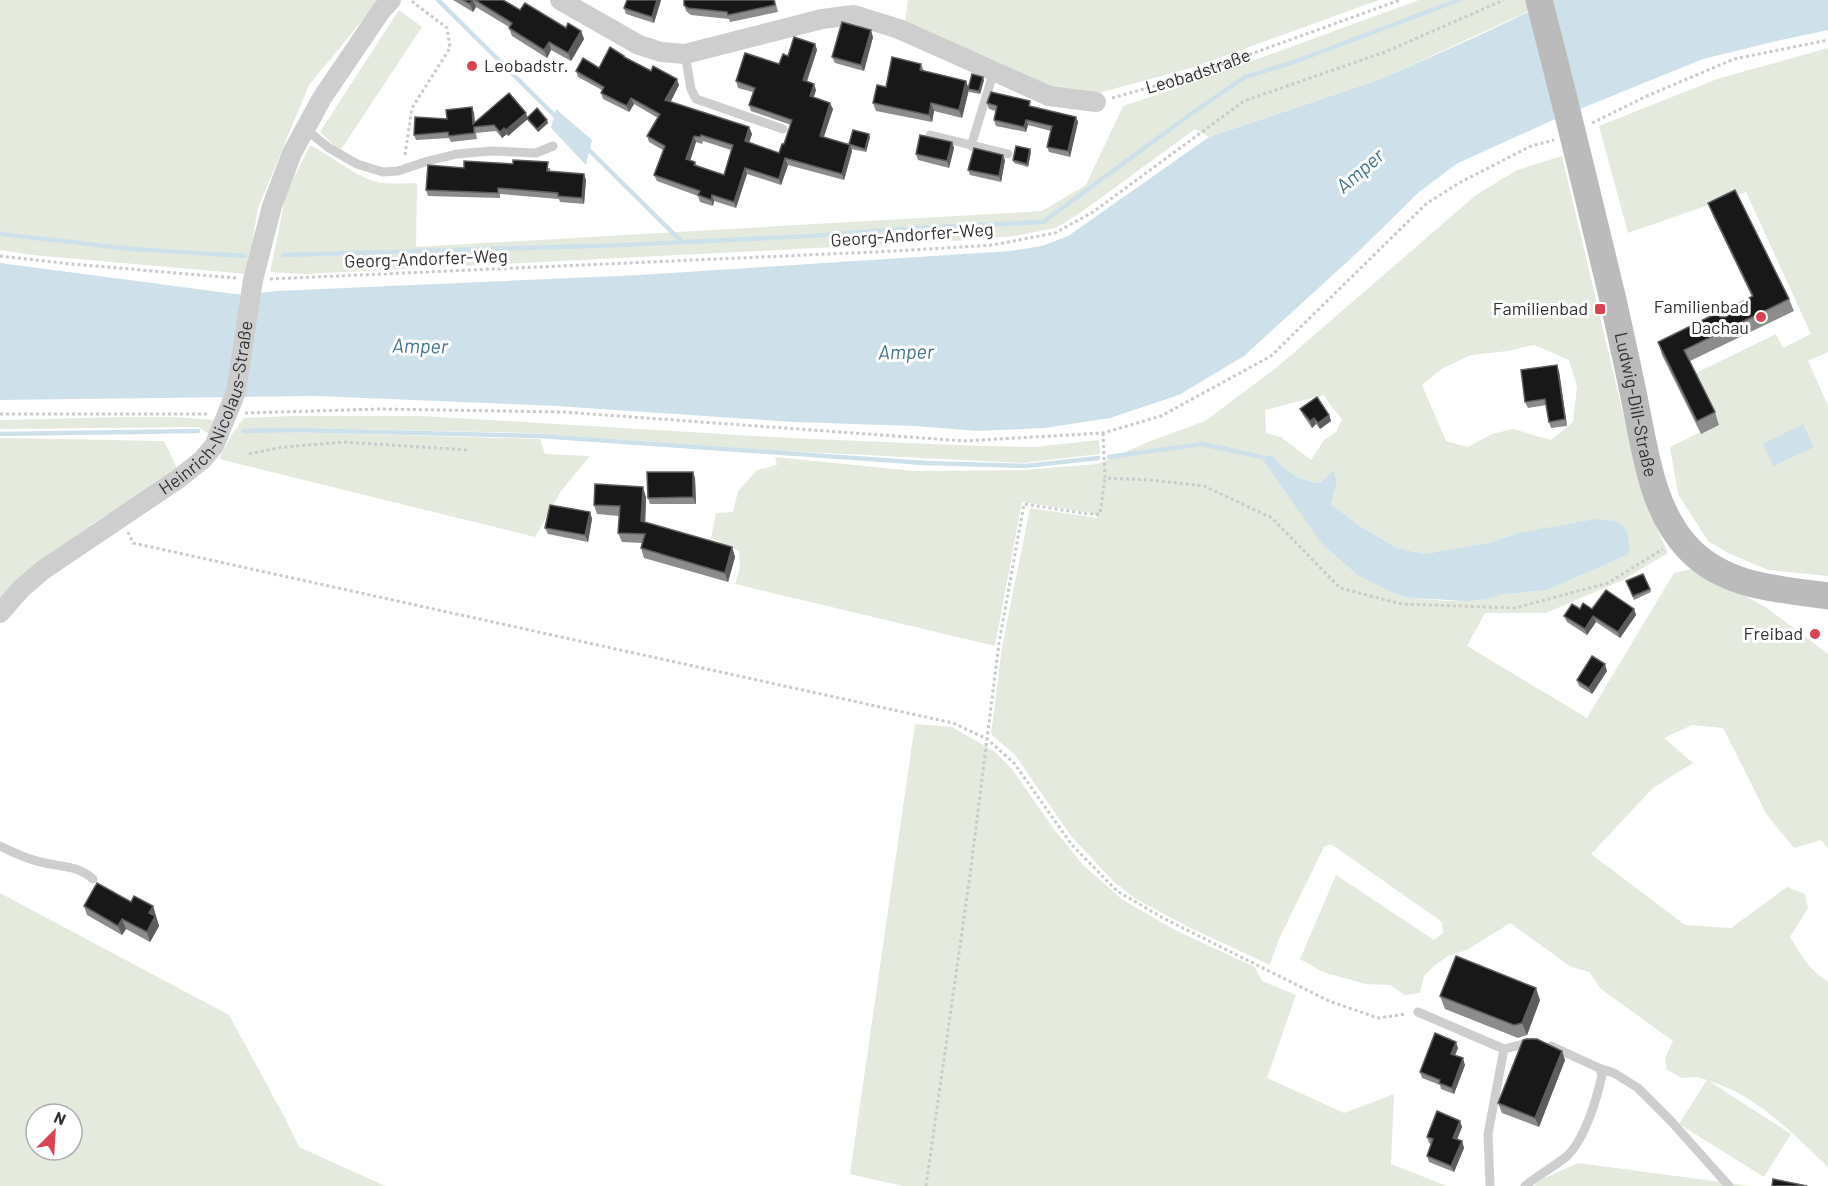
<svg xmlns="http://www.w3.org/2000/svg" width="1828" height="1186" viewBox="0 0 1828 1186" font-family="Barlow,sans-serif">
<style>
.green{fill:#e4eadd;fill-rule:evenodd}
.water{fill:#cee1eb}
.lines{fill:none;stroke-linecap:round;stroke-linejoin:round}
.stream{stroke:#cee1eb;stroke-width:4.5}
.path{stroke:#cbcbcb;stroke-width:3;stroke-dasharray:3 3;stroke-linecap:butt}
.lane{stroke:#cecece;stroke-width:9}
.street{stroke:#cecece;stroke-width:20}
.secondary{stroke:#bbb;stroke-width:27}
.wall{fill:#8c8c8c;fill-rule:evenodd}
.shaded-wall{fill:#5d5d5d}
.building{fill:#181818;stroke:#5d5d5d;stroke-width:1.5;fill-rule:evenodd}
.poi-dot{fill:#da4151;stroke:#fff;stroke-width:2}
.labels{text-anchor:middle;stroke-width:6;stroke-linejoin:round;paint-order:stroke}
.poi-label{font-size:18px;fill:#313131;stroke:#fff;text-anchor:end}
.street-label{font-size:18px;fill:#313131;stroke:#fff}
.water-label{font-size:20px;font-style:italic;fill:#43748f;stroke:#fff}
</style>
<rect width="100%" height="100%" fill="#fff"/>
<g class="green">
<path d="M0,0H379L309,85L258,208L247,274L32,255L0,250Z"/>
<path d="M908,0H1379L1191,68L1095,94L1052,87L905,21Z"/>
<path d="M1419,0H1527L1529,11L1381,79L1209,137L1195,129L1083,211L1056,228L1014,236L954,241L305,274L270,272L286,194L310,145C332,156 350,173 373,181C386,185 403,183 417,183L416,247L1042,211L1086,185L1123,106L1195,82Z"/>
<path d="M399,10L422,27L340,151L320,132Z"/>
<path d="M1828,48V352L1808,361L1828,405V576L1768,570L1728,553L1708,541L1678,494L1670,447L1719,423L1696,373L1776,334L1783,348L1811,334L1746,192L1628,233L1599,126L1717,79Z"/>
<path d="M1562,156L1629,439L1646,503L1668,553L1623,580L1546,613H1485L1467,646L1587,718L1674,573L1696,568L1767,608L1828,654V848L1821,840L1794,848L1767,815L1723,728L1692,725L1664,738L1693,763L1653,788L1591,854L1685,925L1731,928L1787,887L1805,894L1808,908L1790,937C1800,953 1811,973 1828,981V1167C1793,1134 1757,1095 1709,1081L1791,1134L1764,1177L1679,1124L1707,1080L1697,1077L1682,1078L1667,1070L1665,1058L1673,1041L1601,989L1589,972L1571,967L1510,923L1467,950L1448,956L1434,966L1424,976L1420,993L1405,995L1390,985L1365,984L1323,972L1300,959L1336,875L1434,940L1443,933L1442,922L1331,844L1324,847L1278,941L1270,965L1186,926L1136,899L1113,881L1071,836L1015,755L991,734L1002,647L1030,508L1098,518L1092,513L1022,502L995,646L735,584L740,567L739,551L711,538L716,513L733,512L738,491L757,470L777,465L775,457L914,471L1023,470L1098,464L1148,442L1205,421L1276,368L1476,195L1517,170ZM1534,345L1569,360L1577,387L1573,422L1551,440L1513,429L1492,434L1468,447L1446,441L1422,385L1443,368L1471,355L1508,351ZM1324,395L1329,403L1342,419L1336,432L1324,440L1311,460L1281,437L1266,433L1265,410ZM1272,455C1289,474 1295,478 1320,483L1334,470L1337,482L1331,504L1360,526L1397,548L1424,554L1488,543L1518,533L1625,556L1547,590L1506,594L1486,599L1447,601L1411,598L1395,594L1357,575L1322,544Z"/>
<path d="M293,416H423L790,438L980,446L1035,447L1099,440L1100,454L1023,463L766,450L529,433L291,428L292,432L540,439L545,454L590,456L561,491L535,537L219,459L232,434L244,418Z"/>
<path d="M121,417H174L217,420L210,435L198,427L0,429V420Z"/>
<path d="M0,438L164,441L177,468L137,497L95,522L11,587L0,603Z"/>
<path d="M915,724L952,727L994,751L1012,769L1053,828L1084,866L1123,900L1175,930L1255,967L1262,981L1296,995L1267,1078L1344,1113L1394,1094L1391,1164L1447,1186H903L850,1174Z"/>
<path d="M0,893L229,1015L285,1118L299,1147L385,1186H0ZM36,1114H72V1150H36Z"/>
<path d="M1578,1163L1751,1186H1534L1540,1180Z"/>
</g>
<g class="water">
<path d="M1553,0H1828V30L1781,40L1703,59L1553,120L1458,163L1419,192L1358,252L1244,356L1179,395L1110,418L1045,428L977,431L914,426L792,422L556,406L317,396L0,400V263L243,295L276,291L640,275L1010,251L1042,246L1068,236L1209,137L1381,79L1480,35Z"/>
<path d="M556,109L592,140L586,165L551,128Z"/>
<path d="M1803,424L1814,447L1773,466L1763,444Z"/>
<path d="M1272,455C1288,473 1296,479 1320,483L1334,470L1337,482L1331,504L1360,526L1397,548L1424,554L1488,543L1518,533L1596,519L1615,521L1624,527L1628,536L1630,551L1625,556L1547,590L1506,594L1486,599L1466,601L1411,598L1395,594L1357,575L1322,544L1261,457Z"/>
</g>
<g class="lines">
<g class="stream">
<path d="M438,0L558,119"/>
<path d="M587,148L681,241"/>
<path d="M0,234L132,249L245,256"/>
<path d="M283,255L625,245L811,236L916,228L1043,222L1195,111L1245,77L1294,62L1459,0"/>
<path d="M244,431L293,430L539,436L925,463L1026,466L1098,458"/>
<path d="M0,434L198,431"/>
<path d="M1109,457L1202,444L1261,457"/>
</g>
<g class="path">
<path id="s1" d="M1112,98L1193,75L1400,0"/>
<path d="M1592,123L1647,96L1734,59L1828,40"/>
<path d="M405,155L412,108L450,48L447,28L410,0"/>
<path d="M0,256L71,264L236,278"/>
<path d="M270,279L895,251L993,245L1055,233L1093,212L1244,101L1385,52L1504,0"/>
<path d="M245,413L380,409L563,412L964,441L1103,433L1161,416L1271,356L1426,204L1459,183L1531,146L1554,140"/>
<path d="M0,414H208"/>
<path d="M1103,433L1105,478L1150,480L1204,486L1272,518L1340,588L1402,604L1515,608L1608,583L1663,549"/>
<path d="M249,454L283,447L343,442L468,450"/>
<path d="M128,532L133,543L953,723L987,739L1014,763L1072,845L1117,891L1165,919L1329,1001L1378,1018L1406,1014"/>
<path d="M926,1186L970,875L999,643L1024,504L1088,514H1100L1105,478"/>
</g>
<g class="lane">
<path d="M685,54L691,89L696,99L783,129"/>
<path d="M304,128L329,148L357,164L383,172L398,171L428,161L457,154L491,151L536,153L553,146"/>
<path d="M930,135L1008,154"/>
<path d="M971,146L994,71"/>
<path d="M0,846C14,853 29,860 45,863C63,867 79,866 93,879"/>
<path d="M1418,1012L1504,1049L1488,1134L1490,1186"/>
<path d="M1504,1049L1532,1042"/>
<path d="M1599,1068L1614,1073L1638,1088L1670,1120L1729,1186"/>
<path d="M1525,1186C1538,1175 1554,1167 1567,1156C1585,1139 1597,1098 1602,1075L1599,1068L1551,1046"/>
</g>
<g class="street">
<path d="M560,0L639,45L661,52L685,54L822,19L854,15L899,29L1049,96L1096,102"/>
<path id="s2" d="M0,613L21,589L43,570L178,479L202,460L214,446L236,392L253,280L272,206L292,153L322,98L381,11L391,0"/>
</g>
<path class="secondary" id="s3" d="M1539,0C1565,100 1589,200 1613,300C1621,336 1629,371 1636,407C1646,456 1653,512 1689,549C1725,587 1779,589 1828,596"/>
</g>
<g class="wall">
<path d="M453,0H503L520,10L566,28L581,31L584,39L571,61L551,50L547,58L512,36L509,28V27L476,7L473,12Z"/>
<path d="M661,0L654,23L626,14L624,8Z"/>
<path d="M775,0L778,12L730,22L729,19L691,15L686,11L684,5Z"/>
<path d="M873,37L864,71L835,63L832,57Z"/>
<path d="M815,44L817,50L807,82L816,90L813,98L833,109L824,137L849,144L870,137L866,152L851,149L852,151L844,180L788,165L781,185L747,174L736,208L714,201L713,206L700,202L698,196L657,181L654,175L663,150L649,142L647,136L658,118L634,104L629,112L603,99L601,93L602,90L578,77L576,71L599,68L624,56L625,57L679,85L670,102L749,127L752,134L749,143L779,153L784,144L791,125L751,111L749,105L753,92L738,88L736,81L779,64L788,56ZM703,141L731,150L724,175L697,166L695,162L690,160L696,142L702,144Z"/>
<path d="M921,64L924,71L966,81L968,88L984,80L980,94L969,92V90L962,118L934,111L932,122L876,111L873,103L886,87Z"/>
<path d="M987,103L1032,106L1076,117L1078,122L1070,157L1049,152L1047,147L1051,131L1028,125L1026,132L996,126L994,120L996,111L989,109Z"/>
<path d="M472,107L474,113L475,123L527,118L548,123L538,132L528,121L527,119L508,136L507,134L502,138L496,131L476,133L477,139L451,142L449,138L416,140L414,135Z"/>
<path d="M952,142L954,148L949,168L918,160L916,154Z"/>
<path d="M1031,152L1028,167L1014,163L1013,160Z"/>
<path d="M1005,160L1001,182L970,175L968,170Z"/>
<path d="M464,168H550V171L586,180L584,204L560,202L559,199L500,194V198L428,196L426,190Z"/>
<path d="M1708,203L1789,299L1794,311L1690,361L1715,412L1719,425L1701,434L1662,355L1658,342L1720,317H1726L1752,297L1713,216Z"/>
<path d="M1559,371L1567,426L1551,428L1549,422L1546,405L1528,408L1525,402Z"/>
<path d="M1300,409L1329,415L1331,421L1320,429L1316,424L1312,428L1303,415Z"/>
<path d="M693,472L695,478L696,504H650L648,498Z"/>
<path d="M646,497L645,522L732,547L735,557L728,582L644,558L641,548L642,543L622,542L618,533L619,516L597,514L594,505Z"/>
<path d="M590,512L592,519L588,542L548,534L545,528Z"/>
<path d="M1626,581L1650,589L1651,592L1634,600Z"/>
<path d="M1580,609H1634L1636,615L1620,638L1596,622L1587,635L1567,622L1564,616Z"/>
<path d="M1607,671L1592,694L1579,686L1577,680Z"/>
<path d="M131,902L153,906L159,926L150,942L126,929L122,935L87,915L84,906Z"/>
<path d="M1440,996L1540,1000L1527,1035L1518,1038L1445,1009Z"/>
<path d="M1458,1048L1455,1055L1465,1065L1454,1094L1441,1089L1440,1085L1422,1078L1420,1072Z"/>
<path d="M1565,1060L1539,1127L1502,1113L1498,1103Z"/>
<path d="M1460,1121L1462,1127L1457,1140L1462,1141L1464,1148L1454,1172L1429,1162L1427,1156L1431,1144L1429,1143L1427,1137Z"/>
</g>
<g class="shaded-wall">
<path d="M472,0H473L476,7L473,12L470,4Z"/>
<path d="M657,0H661L654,23L652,17Z"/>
<path d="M871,30L873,37L864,71L861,65Z"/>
<path d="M581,31L584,39L571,61L568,53Z"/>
<path d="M549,42L551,50L547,58L544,50Z"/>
<path d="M815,44L817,50L805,86L803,80Z"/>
<path d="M983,77L984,80L980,94L979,91Z"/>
<path d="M677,79L679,85L668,107L665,100Z"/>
<path d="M966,81L969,89L962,118L959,110Z"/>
<path d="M814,84L816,90L812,103L810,96Z"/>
<path d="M631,98L634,104L629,112L627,106Z"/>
<path d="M830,103L833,109L822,142L820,136Z"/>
<path d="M931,103L934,111L932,122L929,115Z"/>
<path d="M472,107L474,113L475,127L473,124Z"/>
<path d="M526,113L528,119L508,136L506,130Z"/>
<path d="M1076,117L1078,122L1070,157L1068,151Z"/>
<path d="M547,120L548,123L538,132L537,129Z"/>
<path d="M1026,120L1028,125L1026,132L1024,127Z"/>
<path d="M749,127L752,134L747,148L745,141Z"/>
<path d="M504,128L507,134L502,138L500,132Z"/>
<path d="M869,134L870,137L866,152L865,149Z"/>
<path d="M694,136L696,142L689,165L686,159Z"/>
<path d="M952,142L954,148L949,168L947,161Z"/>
<path d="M850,145L852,151L844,180L842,174Z"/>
<path d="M1030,149L1031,152L1028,167L1027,164Z"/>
<path d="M1003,155L1005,160L1001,182L999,176Z"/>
<path d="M785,158L788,165L781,185L779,179Z"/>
<path d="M745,168L747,174L736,208L734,202Z"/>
<path d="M584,174L586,180L584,204L582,198Z"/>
<path d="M712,195L714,201L713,206L711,200Z"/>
<path d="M1557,365L1559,371L1567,426L1565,419Z"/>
<path d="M1329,415L1331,421L1320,429L1318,423Z"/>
<path d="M1314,418L1316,424L1312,428L1310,421Z"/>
<path d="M693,472L695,478L696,504L693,497Z"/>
<path d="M643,487L646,497L645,530L641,521Z"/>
<path d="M590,512L592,519L588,542L585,535Z"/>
<path d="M732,547L735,557L728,582L725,573Z"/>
<path d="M1634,609L1636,615L1620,638L1618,632Z"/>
<path d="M1593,616L1596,622L1587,635L1585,629Z"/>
<path d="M1605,664L1607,671L1592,694L1589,688Z"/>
<path d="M153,906L159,926L150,942L147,932L149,913Z"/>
<path d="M122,919L126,929L122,935L118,926Z"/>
<path d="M1536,988L1540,1000L1527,1035L1522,1023Z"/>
<path d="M1456,1042L1458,1048L1453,1060L1451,1054Z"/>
<path d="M1562,1051L1565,1060L1539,1127L1535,1118Z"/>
<path d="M1463,1058L1465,1065L1454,1094L1452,1088Z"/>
<path d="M1460,1121L1462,1127L1455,1144L1453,1138Z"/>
<path d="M1462,1141L1464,1148L1454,1172L1451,1166Z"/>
</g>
<g class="building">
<path d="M463,0H472L470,4Z"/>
<path d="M475,0H503L520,10L525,3L566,28L568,23L581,31L568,53L549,42L544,50L509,28L512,23Z"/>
<path d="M627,0H657L652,17L624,8Z"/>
<path d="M684,0H774L775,5L728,15L727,12L688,8L684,5Z"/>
<path d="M842,22L871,30L861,65L832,57Z"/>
<path d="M794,37L815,44L803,80L814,84L810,96L830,103L820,136L850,145L842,174L785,158L779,179L745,168L734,202L712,195L711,200L698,195L700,191L654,175L665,146L647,136L660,114L631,98L627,106L601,93L604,87L576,71L583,58L599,68L610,47L624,56V57L651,71L653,66L677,79L665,100L749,127L745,141L779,153L782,144H784L792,120L749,105L755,88L736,81L745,53L779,64L783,54L788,56ZM701,135L733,145L724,175L694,165L695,162L686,159L694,136L700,137Z"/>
<path d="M892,57L921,64L920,70L966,81L959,110L931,103L929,115L873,103L877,85L886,87Z"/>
<path d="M972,74L983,77L979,91L968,89Z"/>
<path d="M991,92L1030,101L1029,106L1076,117L1068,151L1047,147L1052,126L1026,120L1024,127L994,120L997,106L987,103Z"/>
<path d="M509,93L526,113L506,130L504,128L500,132L494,125L474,127V133L449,136L448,132L414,135L415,117L447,119L446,110L472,107L473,124Z"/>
<path d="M537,108L547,120L537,129L527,118Z"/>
<path d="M853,130L869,134L865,149L849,144Z"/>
<path d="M920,135L952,142L947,161L916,154Z"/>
<path d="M1016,146L1030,149L1027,164L1013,160Z"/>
<path d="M974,148L1003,155L999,176L968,170Z"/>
<path d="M513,160L548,162L547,171L584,174L582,198L558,196V193L498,188V193L426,190L428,165L464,168V161L513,164Z"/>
<path d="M1735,190L1789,299L1684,350L1715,412L1697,421L1658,342L1717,313L1720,317H1726L1729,314L1730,308L1753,296L1708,203Z"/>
<path d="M1557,365L1565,419L1549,422L1545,399L1525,402L1521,370Z"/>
<path d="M1317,397L1329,415L1318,423L1314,418L1310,421L1300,409Z"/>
<path d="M647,472H693V497L648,498Z"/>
<path d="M595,484L643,487L641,521L732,547L725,573L641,548L645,534L618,533L620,506L594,505Z"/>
<path d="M550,505L590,512L585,535L545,528Z"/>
<path d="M1643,574L1650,589L1633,596L1626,581Z"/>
<path d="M1606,590L1634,609L1618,632L1593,616L1585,629L1564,616L1572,604L1580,609L1583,603L1592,609Z"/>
<path d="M1592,656L1605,664L1589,688L1577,680Z"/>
<path d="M97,883L131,902L134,896L153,906L149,913L155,916L147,932L122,919L118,926L84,906Z"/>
<path d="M1456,956L1536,988L1522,1023L1514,1025L1440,996Z"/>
<path d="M1435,1033L1456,1042L1451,1054L1463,1058L1452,1088L1439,1083L1440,1080L1420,1072Z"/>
<path d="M1526,1039H1537L1562,1051L1535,1118L1498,1103L1523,1040Z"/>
<path d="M1437,1111L1460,1121L1453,1138L1462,1141L1451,1166L1427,1156L1433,1139L1427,1137Z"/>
<path d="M1773,1179L1807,1186H1772Z"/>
</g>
<g class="poi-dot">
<circle cx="472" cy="66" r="6"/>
<rect x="1594" y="303" width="12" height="12" rx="3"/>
<circle cx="1761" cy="317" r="6"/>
<circle cx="1815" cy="634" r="6"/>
</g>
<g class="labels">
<g class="poi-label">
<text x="484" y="72" text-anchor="start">Leobadstr.</text>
<text x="1749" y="313">Familienbad<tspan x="1749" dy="21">Dachau</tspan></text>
<text x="1588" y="315">Familienbad</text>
<text x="1803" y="640">Freibad</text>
</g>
<g class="street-label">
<text dy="6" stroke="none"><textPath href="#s1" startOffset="90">Leobadstraße</textPath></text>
<text transform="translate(912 235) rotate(-4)" y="6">Georg-Andorfer-Weg</text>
<text transform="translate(426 259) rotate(-2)" y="6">Georg-Andorfer-Weg</text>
<text dy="6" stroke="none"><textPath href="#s2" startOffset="303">Heinrich-Nicolaus-Straße</textPath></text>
<text dy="6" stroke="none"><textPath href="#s3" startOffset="416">Ludwig-Dill-Straße</textPath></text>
</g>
<g class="water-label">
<text transform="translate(1360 171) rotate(-41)" y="7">Amper</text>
<text transform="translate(420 346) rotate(1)" y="7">Amper</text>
<text transform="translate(906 352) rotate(-1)" y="7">Amper</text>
</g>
</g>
<g transform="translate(54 1132) rotate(24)"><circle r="28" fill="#ffffff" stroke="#adadad" stroke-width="1.5"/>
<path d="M0-4.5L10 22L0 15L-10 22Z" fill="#da4151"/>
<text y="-9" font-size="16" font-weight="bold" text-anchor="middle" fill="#313131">N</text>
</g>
</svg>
